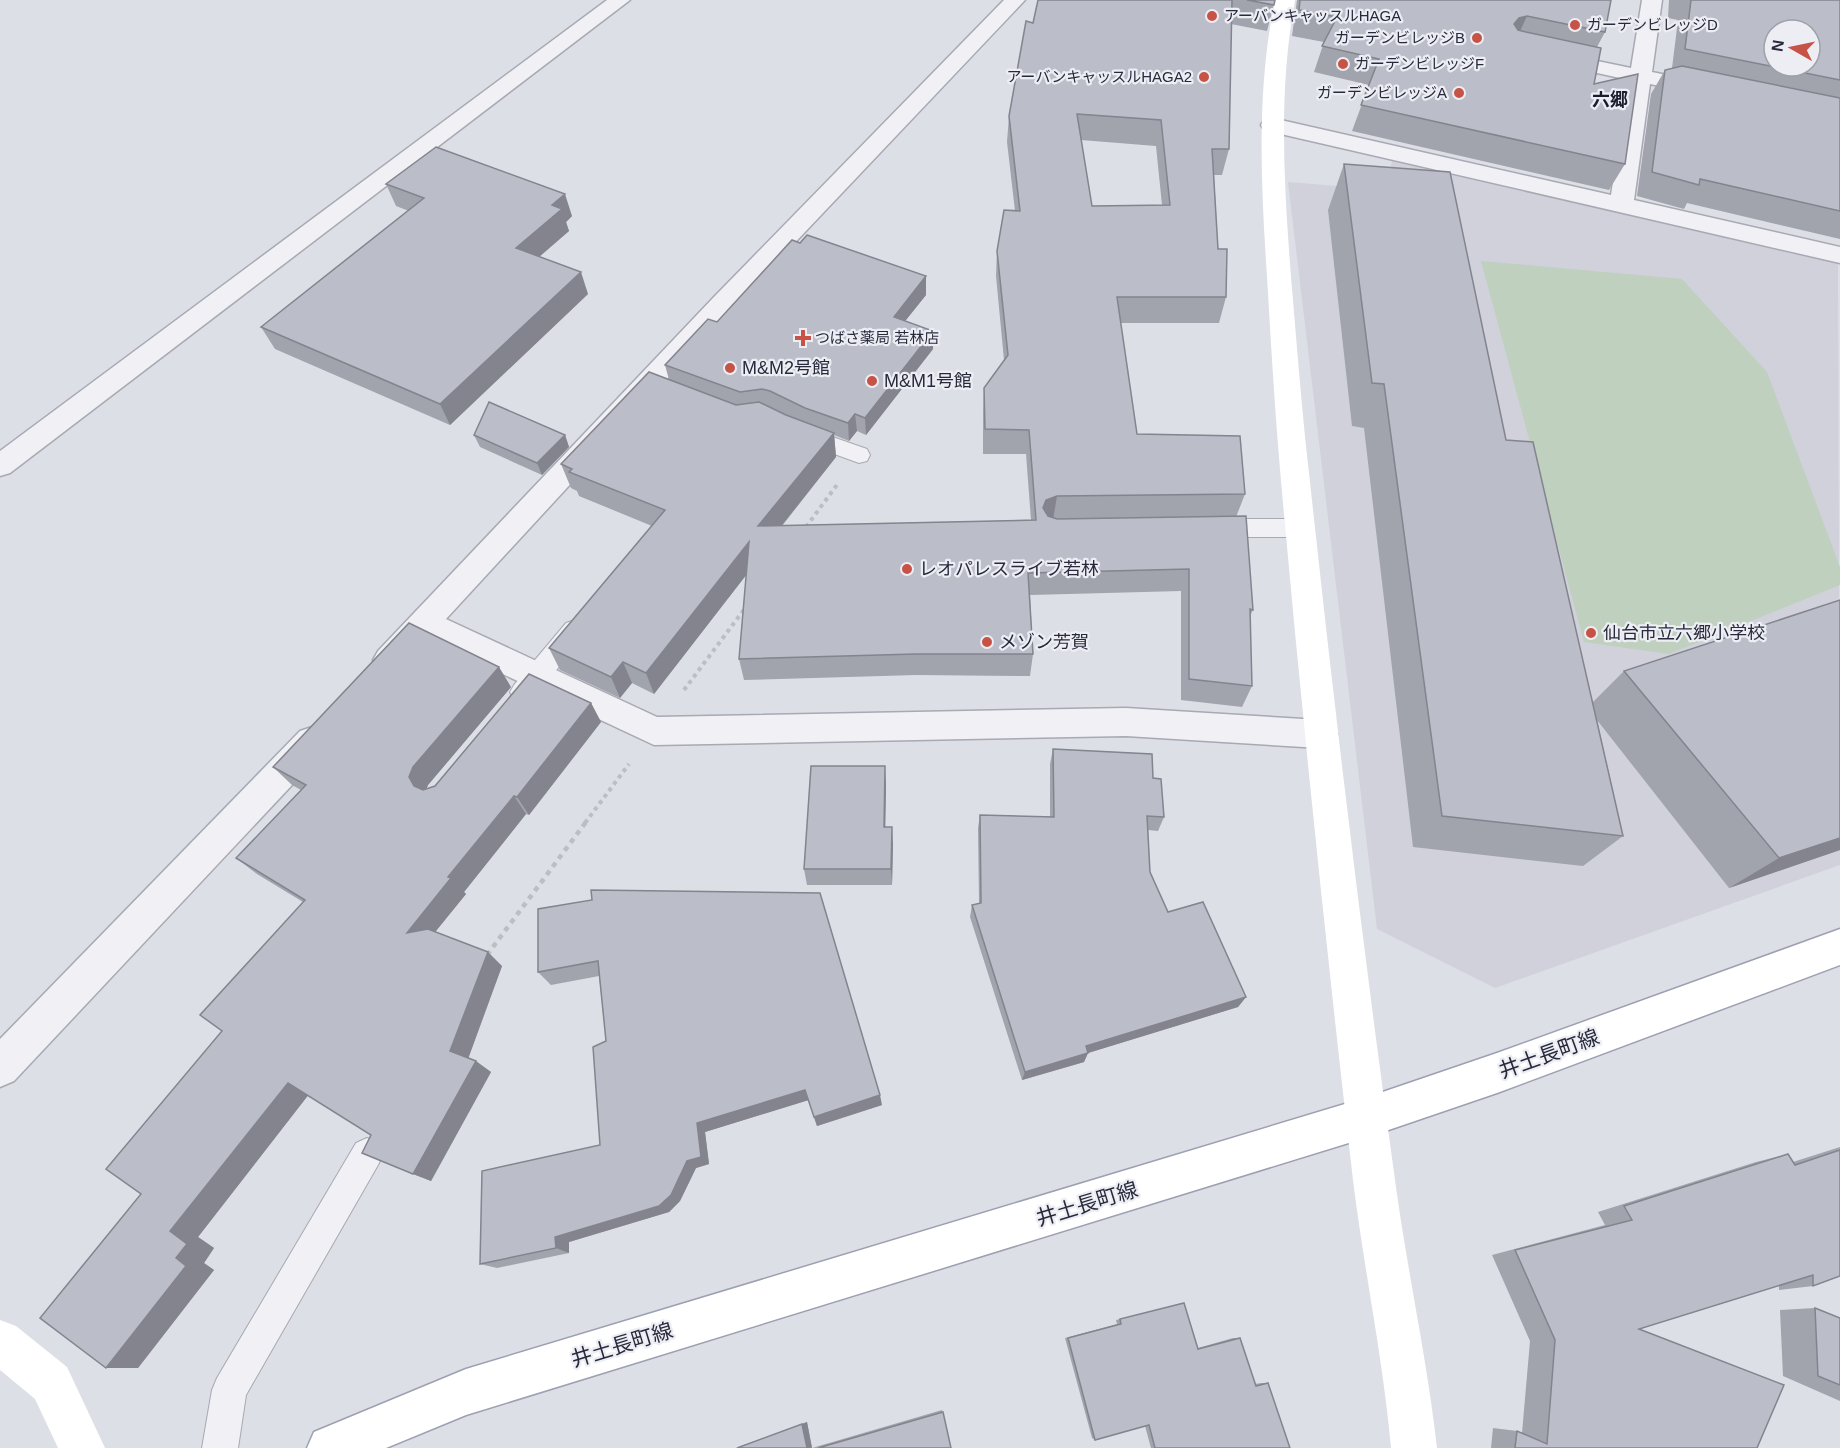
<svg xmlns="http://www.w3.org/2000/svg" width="1840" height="1448" viewBox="0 0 1840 1448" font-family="Arial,'Noto Sans JP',sans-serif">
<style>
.built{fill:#d0d1db}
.green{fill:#bfd0bf}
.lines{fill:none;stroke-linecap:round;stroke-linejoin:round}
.lane-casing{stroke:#a7a9b3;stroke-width:2}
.street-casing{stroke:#a7a9b3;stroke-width:3}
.primary-casing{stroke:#9da0b2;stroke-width:3}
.path-far1{stroke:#bcbdc5;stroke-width:4;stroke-dasharray:4 4;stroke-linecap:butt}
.path{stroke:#bcbdc5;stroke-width:4.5;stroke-dasharray:5 5;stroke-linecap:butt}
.lane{fill:#f0f0f5;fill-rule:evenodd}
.street{fill:#f0f0f5;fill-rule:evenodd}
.secondary{fill:#fff;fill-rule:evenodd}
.primary{fill:#fff;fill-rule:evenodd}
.wall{fill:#a1a3ad;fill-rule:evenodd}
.shaded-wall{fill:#83848d}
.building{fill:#bbbdc9;stroke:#83848d;stroke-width:1.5;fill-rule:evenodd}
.poi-dot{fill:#c75347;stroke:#edeef4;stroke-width:2}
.labels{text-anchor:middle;stroke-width:4.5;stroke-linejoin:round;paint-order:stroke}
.far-poi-label{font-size:15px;fill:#282a3c;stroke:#edeef4;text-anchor:start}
.far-quarter-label{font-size:18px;font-weight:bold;fill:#1a1c2d;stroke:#edeef4}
.poi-label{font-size:18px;fill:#282a3c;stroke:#edeef4;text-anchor:start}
.near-street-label{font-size:21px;fill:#282a3c;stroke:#edeef4}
</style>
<rect width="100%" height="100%" fill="#dddfe6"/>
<path class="built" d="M1392,161L1838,263L1840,865L1495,988L1377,929L1288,182L1386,190Z"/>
<path class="green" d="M1481,261L1682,279L1767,372L1840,567V585L1669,654L1584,642Z"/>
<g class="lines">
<defs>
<g id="lane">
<path d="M804,427L867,449L870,455L867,461L859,463L796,440L793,435L796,430Z"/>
<path d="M1214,519H1300L1308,522L1311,528L1308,534L1300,537H1214L1206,534L1203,528L1206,522Z"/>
<path d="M575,620L584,623L587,630L584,637L532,699L523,703L514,699L510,692L514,685L566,623Z"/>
<path d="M367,1138L378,1143L383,1154L378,1165L246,1395L238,1448H202L212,1390L217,1378L356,1143Z"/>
</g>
<g id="street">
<path d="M607,0H630L10,473L0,476V451Z"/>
<path d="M1004,0H1025L731,310L446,619L657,717L1126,708L1320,720L1332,724L1337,734L1332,744L1320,748L1126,736L654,745L428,639C413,655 401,677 378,669L373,660L378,651L713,298Z"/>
<path d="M1642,0H1662L1652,72L1711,84L1714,89L1711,94L1703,95L1650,84L1634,200L1840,247V263L1272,132L1264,130L1261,125L1264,120L1272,118L1611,195L1629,80L1547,62L1544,58L1547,54L1554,52L1631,68Z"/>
<path d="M312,727L324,731L329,741L324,751L14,1081L0,1087V1039L300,731Z"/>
</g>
<path id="primary" d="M1840,929V965L1497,1093L1368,1137L466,1415L386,1448H307L314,1432L466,1369L1368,1097L1497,1053Z"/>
</defs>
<use href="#lane" class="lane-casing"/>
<use href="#street" class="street-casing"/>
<use href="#primary" class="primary-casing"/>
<g class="path-far1">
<path d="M806,527L839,482"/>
<path d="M684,690L746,607"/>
<path d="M585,823L629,764"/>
</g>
<path class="path" d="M487,955L586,822"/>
<use href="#lane" class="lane"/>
<use href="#street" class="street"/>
<g class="secondary">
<path d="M1275,0H1295C1278,92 1284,185 1291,277C1297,346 1302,414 1310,482C1335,715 1363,948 1395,1180C1407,1270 1427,1358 1437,1448H1391C1383,1358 1364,1270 1353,1180C1326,947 1302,715 1281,481C1275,413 1271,345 1267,277C1261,184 1256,92 1275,0Z"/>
<path d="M0,1320L16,1326L67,1367L105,1448H58L35,1399L0,1370Z"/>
</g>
<use href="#primary" class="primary"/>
</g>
<g class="wall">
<path d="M1038,0H1275L1267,31L1231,24L1229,149L1222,175H1214L1218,249L1226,297L1219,323H1120L1137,434L1245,494L1236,517L1253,610L1250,616L1252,686L1242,707L1181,700V591L1030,595L1033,654L1030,676L916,675L744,680L739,659L746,575L654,694L632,683L620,698L560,670L549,648L652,526L579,496L577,491L571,488L561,464L669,380L665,365L717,322L800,243L926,276V295L905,321L933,331V349L866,435L857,431L849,441L834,435L836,457L782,526L1031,520L1026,454H983V413L984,388L1004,360L996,276L997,251L1015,211L1007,142L1009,116L1033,23ZM1081,140L1156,146L1162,205L1092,206Z"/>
<path d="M1297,0H1611L1605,32L1597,47L1594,84L1625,164L1609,190L1352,131L1369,85L1314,72L1324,42L1292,36Z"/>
<path d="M1669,0H1840V239L1687,203L1684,209L1637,196L1651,94L1665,70L1672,68L1678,20L1668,18Z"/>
<path d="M1344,164L1506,440L1593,702L1624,671L1840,850L1729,888L1597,720L1623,836L1583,866L1413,847L1364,428L1352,426L1328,210Z"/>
<path d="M386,184L572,216L566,222L569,231L539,257L588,294L450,425L275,349L261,327L409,211L396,206Z"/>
<path d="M474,435H565L569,447L542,475L480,447Z"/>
<path d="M511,687L428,785L426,789L435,786L591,703L601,722L529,815L526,814L464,892L466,894L435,932L502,966L468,1058L491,1072L431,1181L413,1174L371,1135L308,1095L198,1237L214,1248L204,1263L214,1270L138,1368H106L141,1194L222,1031L303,902L257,874L236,858L301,790L292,785L273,767Z"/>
<path d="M1053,749L1153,778L1164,817L1158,831L1148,830L1150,872L1168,912L1246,997L1238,1007L1088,1053L1084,1062L1022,1080L970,917L972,905L979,903L978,828L980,815L1050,817V764Z"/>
<path d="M886,784L885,827L893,844L892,885H807L804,869Z"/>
<path d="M538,909L882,1105L817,1126L808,1100L705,1132L709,1164L696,1168L680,1201L669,1212L569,1242V1253L497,1268L480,1264L600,1145L606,1041L599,976L551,985L538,972Z"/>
<path d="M1840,1147V1276L1813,1286L1779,1290V1285L1639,1329L1757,1448H1491L1493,1428L1517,1431L1522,1433L1530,1341L1492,1255L1605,1225L1598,1212L1756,1162L1788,1154L1793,1162Z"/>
<path d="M1184,1303L1198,1348L1233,1338H1240L1255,1384L1261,1383H1268L1290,1448H1151L1145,1426L1095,1440L1092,1438L1065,1338L1117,1324L1116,1320Z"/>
<path d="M1815,1308L1840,1318V1401L1783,1376L1780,1310Z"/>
<path d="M942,1410L951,1448H736L807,1422L812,1448Z"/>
</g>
<g class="shaded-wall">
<path d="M1527,16L1515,42L1514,24L1519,18Z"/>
<path d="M565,194L572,216L566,222L569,231L524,270L516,248L552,205Z"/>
<path d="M581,272L588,294L450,425L440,404Z"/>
<path d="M926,276V295L894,335V317Z"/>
<path d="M933,331V349L866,435L865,418Z"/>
<path d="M855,414L857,431L849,441L848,423Z"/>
<path d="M834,433L836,457L763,549L758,526Z"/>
<path d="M565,435L569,447L542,475L537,463Z"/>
<path d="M1057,496L1053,520L1043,524V508L1046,500Z"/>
<path d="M749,542L754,565L654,694L646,673Z"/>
<path d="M623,662L632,683L620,698L611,677Z"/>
<path d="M499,667L511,687L428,785L424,795L414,786L409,777L413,767Z"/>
<path d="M591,703L601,722L529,815L517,797Z"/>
<path d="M885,766L886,784L885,844L884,827Z"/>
<path d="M514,796L526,814L464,892L466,894L423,947L407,933L448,877Z"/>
<path d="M892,827L893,844L892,885L891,869Z"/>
<path d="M1840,838V850L1729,888L1779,858Z"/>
<path d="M488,952L502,966L467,1062L450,1051Z"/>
<path d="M1246,997L1238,1007L1088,1053L1084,1062L1022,1080L1025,1072L1086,1046Z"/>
<path d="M476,1061L491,1072L431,1181L413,1174Z"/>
<path d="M288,1083L310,1093L198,1237L214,1248L204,1263L214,1270L138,1368H106L176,1258L170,1231Z"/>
<path d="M805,1090L809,1100L705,1132L709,1164L696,1168L680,1201L669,1212L569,1242V1253L556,1248L555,1237L697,1123Z"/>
<path d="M880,1095L882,1105L817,1126L814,1117Z"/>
<path d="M807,1422L812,1448H807L802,1424Z"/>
</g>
<g class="building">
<path d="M1038,0H1232L1229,149H1212L1218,249H1227L1226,297H1117L1137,434L1240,436L1245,494L1057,496L1046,500L1043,508L1048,516L1057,519L1246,516L1253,610L1250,609L1252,686L1189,679V569L1028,573L1033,654H916L739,659L749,542L646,673L623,662L611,677L549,648L665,510L569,472L572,469L561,464L649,372L736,405L759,402L786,415L834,433L758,526L1036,520L1029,430L985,429L984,388L1008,355L997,251L1004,210L1020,211L1009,116L1026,21L1033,23ZM1077,114L1161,120L1170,205L1092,206Z"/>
<path d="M1247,0H1275L1274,5Z"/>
<path d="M1300,0H1611L1605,32L1527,16L1519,18L1514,24L1518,30L1526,32L1601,48L1594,84L1638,74L1625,164L1361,105L1379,59L1322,46L1337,17L1299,10Z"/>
<path d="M1691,0H1840V80L1685,49ZM1774,30H1810V66H1774Z"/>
<path d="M1682,66L1840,98V211L1700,179L1699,185L1652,172L1665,70Z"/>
<path d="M436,147L565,194L552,205L562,209L516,248L581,272L440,404L261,327L424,198L386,184Z"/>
<path d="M1344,164L1450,172L1506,440L1533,442L1623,836L1442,816L1384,384L1372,383Z"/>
<path d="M807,235L926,276L894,317L933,331L865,418L855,414L848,423L805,408L770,391L762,389L740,392L665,365L708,319L717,322L792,240L800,243Z"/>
<path d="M489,402L565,435L537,463L474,435Z"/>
<path d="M1840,600V838L1779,858L1624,671Z"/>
<path d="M409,623L499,667L413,767L409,777L414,786L423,790L435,786L529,674L591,703L517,797L514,796L448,877L451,878L407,933L428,929L488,952L450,1051L476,1061L413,1174L362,1153L371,1135L288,1083L170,1231L187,1244L176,1258L186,1266L106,1368L40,1318L141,1194L106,1169L222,1031L200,1015L305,900L236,858L306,785L273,767Z"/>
<path d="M1053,749L1152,754L1153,778L1161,779L1164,817L1147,816L1150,872L1168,912L1203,902L1246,997L1086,1046L1088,1053L1025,1072L972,905L981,903L980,815L1054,817Z"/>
<path d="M811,766H885L884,827H892L891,869H804Z"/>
<path d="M591,890L820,893L880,1095L814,1117L805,1090L697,1123L701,1157L687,1161L671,1195L659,1206L555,1237L556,1248L480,1264L482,1171L600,1145L593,1047L606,1041L598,961L538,972V909L592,900Z"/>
<path d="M1840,1150V1276L1813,1286V1275L1639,1329L1784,1385L1757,1448H1515L1517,1431L1547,1444L1555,1340L1515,1250L1632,1220L1624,1206L1788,1154L1795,1165Z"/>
<path d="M1184,1303L1198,1349L1240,1338L1256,1386L1268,1383L1290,1448H1155L1149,1425L1095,1440L1068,1338L1121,1324L1120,1319Z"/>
<path d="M1815,1308L1840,1318V1385L1818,1376Z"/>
<path d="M943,1412L951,1448H818Z"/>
<path d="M802,1424L807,1448H737Z"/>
</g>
<g class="poi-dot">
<circle cx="1212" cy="16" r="6"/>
<circle cx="1575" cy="25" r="6"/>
<circle cx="1477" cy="38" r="6"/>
<circle cx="1343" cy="64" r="6"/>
<circle cx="1204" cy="77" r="6"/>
<circle cx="1459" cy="93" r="6"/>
<path d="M800 329h6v6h6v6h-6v6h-6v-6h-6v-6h6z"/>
<circle cx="730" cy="368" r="6"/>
<circle cx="872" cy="381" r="6"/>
<circle cx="907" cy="569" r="6"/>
<circle cx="1591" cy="633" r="6"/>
<circle cx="987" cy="642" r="6"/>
</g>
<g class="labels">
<g class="far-poi-label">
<text x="1224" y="21">アーバンキャッスルHAGA</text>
<text x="1587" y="30">ガーデンビレッジD</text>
<text x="1465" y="43" text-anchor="end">ガーデンビレッジB</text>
<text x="1355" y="69">ガーデンビレッジF</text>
<text x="1192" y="82" text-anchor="end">アーバンキャッスルHAGA2</text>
<text x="1447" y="98" text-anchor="end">ガーデンビレッジA</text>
<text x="815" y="343">つばさ薬局 若林店</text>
</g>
<g class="far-quarter-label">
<text x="1610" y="106">六郷</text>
</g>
<g class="poi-label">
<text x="742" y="374">M&amp;M2号館</text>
<text x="884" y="387">M&amp;M1号館</text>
<text x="919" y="575">レオパレスライブ若林</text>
<text x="1603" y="639">仙台市立六郷小学校</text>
<text x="999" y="648">メゾン芳賀</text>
</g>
<g class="near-street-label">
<text transform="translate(1549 1054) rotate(-20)" y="7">井土長町線</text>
<text transform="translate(1087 1204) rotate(-17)" y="7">井土長町線</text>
<text transform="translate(622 1345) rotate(-17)" y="7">井土長町線</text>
</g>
</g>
<g transform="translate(1792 48) rotate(279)"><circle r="28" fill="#edeef4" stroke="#9ea0aa" stroke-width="1.5"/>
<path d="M0-4.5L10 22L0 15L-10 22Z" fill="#c75347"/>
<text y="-9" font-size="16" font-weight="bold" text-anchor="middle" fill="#282a3c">N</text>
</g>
</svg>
